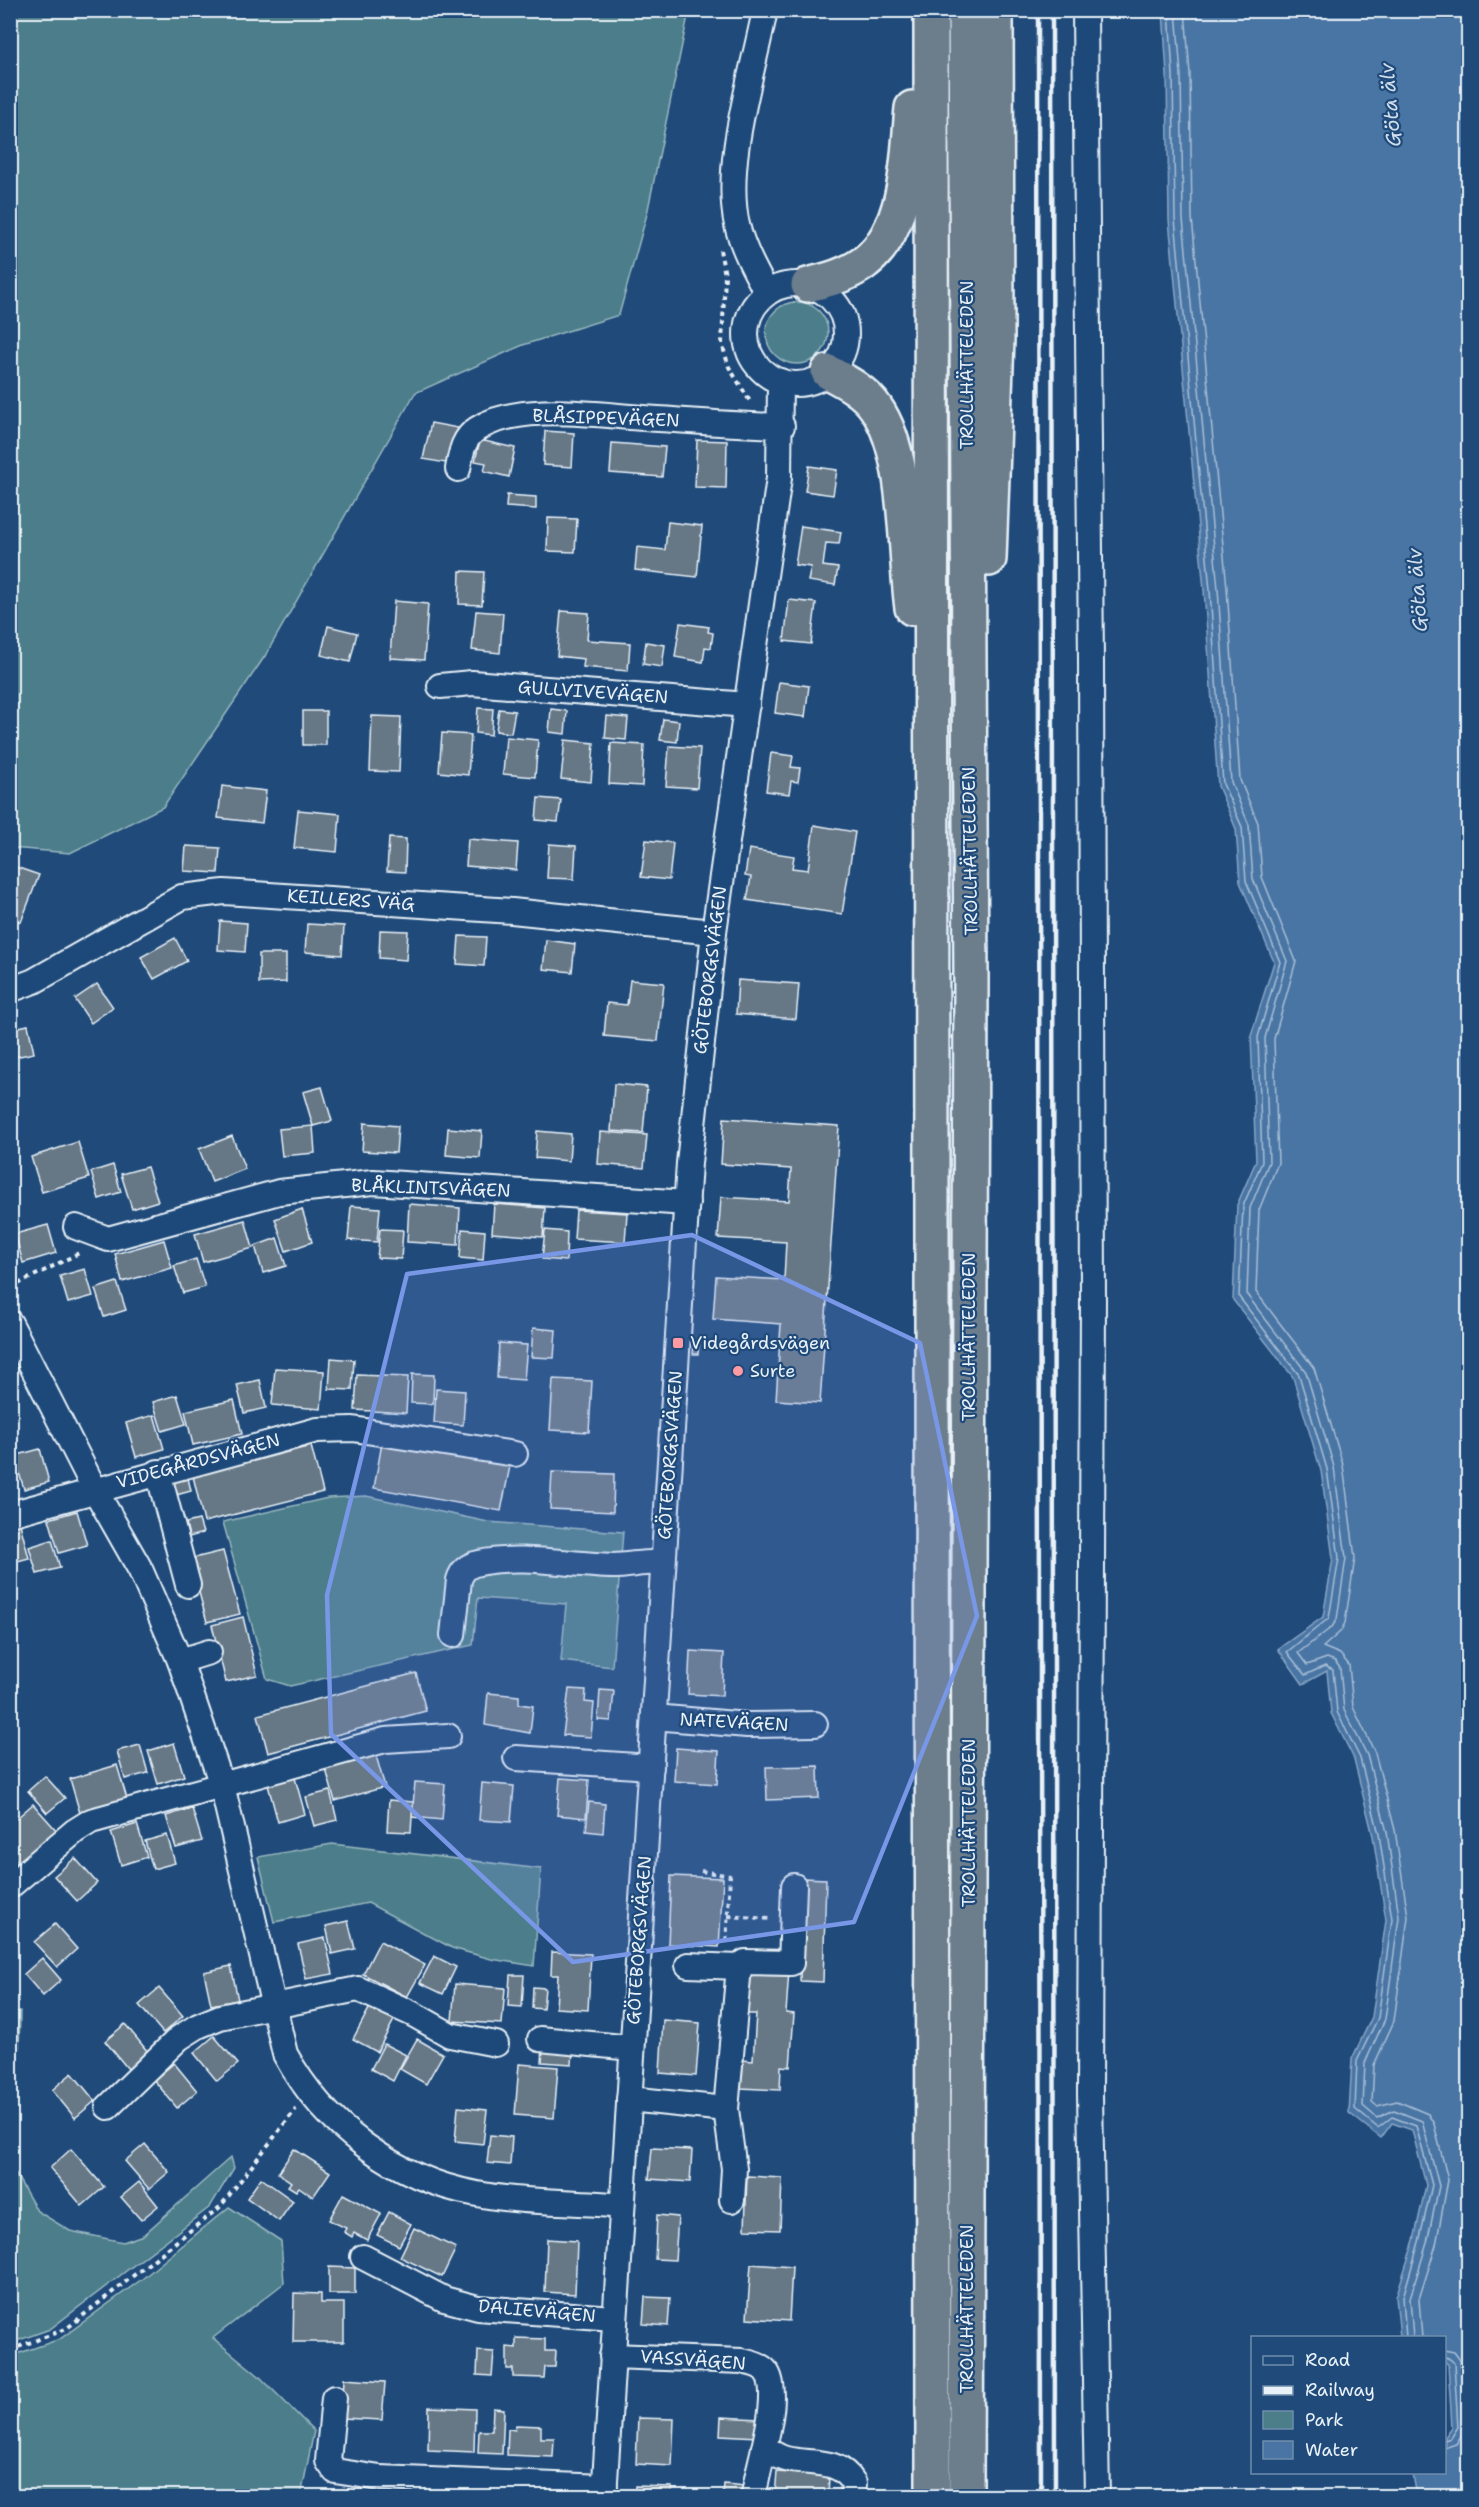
<svg xmlns="http://www.w3.org/2000/svg" width="1479" height="2507" viewBox="0 0 1479 2507" font-family="'Shantell Sans',sans-serif">
<style>
.green{fill:#4c7e8a;stroke:#9ab8c1;stroke-width:1.5}
.water{fill:#4974a4;stroke:#89a6c6;stroke-width:1.5}
.lines{fill:none;stroke-linecap:round;stroke-linejoin:round}
.shore{stroke:#a8bfd6;stroke-width:1.5}
.building{fill:#667786;stroke:#e8f1f8;stroke-width:1.5}
.minor-casing{stroke:#e8f1f8;stroke-width:28}
.highway-casing{stroke:#e8f1f8;stroke-width:38}
.path{stroke:#e8f1f8;stroke-width:4;stroke-dasharray:4.5 4.5;stroke-linecap:butt}
.minor{stroke:#1f4a7a;stroke-width:24}
.highway{stroke:#6c7d8c;stroke-width:33}
.rail{stroke:#e8f1f8;stroke-width:4.5}
.marked{fill:#7897e6;fill-opacity:0.2;stroke:#7897e6;stroke-width:4.5;stroke-linejoin:round}
.poi-dot{fill:#ff9aa2;stroke:#1f4a7a;stroke-width:2}
.labels{text-anchor:middle;stroke-width:4.5;stroke-linejoin:round;paint-order:stroke}
.street-label{font-size:18px;fill:#e8f1f8;stroke:#1f4a7a}
.poi-label{font-size:18px;fill:#e8f1f8;stroke:#1f4a7a;text-anchor:start}
.water-label{font-size:20px;font-style:italic;fill:#d0deeb;stroke:#1f4a7a}
</style>
<rect width="100%" height="100%" fill="#1f4a7a"/>
<filter id="ink" filterUnits="userSpaceOnUse"><feTurbulence type="fractalNoise" baseFrequency=".0167" numOctaves="2"/><feDisplacementMap in="SourceGraphic" scale="12" xChannelSelector="R" yChannelSelector="G"/><feConvolveMatrix kernelMatrix="1 2 1 2 8 2 1 2 1" color-interpolation-filters="sRGB"/></filter>
<g filter="url(#ink)">
<g class="green">
<path d="M10,11H689L647,214L619,315L523,345L415,393L265,656L163,807L70,853L11,848Z"/>
<circle cx="797" cy="333" r="31"/>
<path d="M366,1496L488,1522L623,1532L612,1667L561,1661L566,1604L478,1598L473,1645L290,1686L267,1679L223,1522L328,1498Z"/>
<path d="M332,1844L541,1869L534,1966L491,1959L452,1948L368,1903L274,1922L258,1857Z"/>
<path d="M20,2011L19,2054L11,2067V2012Z"/>
<path d="M231,2157L234,2168L210,2207L50,2329L11,2343V2166L37,2211L70,2231L123,2242L143,2235Z"/>
<path d="M229,2207L281,2241L284,2283L213,2338L258,2375L314,2431L301,2496H11V2356L60,2339L142,2279Z"/>
</g>
<path class="water" d="M1163,11H1468V2496H1417L1413,2475L1415,2473L1444,2472L1445,2437L1452,2427L1448,2364L1445,2363L1444,2338L1400,2337L1396,2297L1414,2240L1426,2185L1412,2130L1392,2123L1381,2138L1349,2113L1352,2059L1372,2017L1386,1920L1373,1836L1354,1759L1331,1713L1327,1671L1303,1684L1278,1649L1323,1617L1333,1558L1321,1471L1293,1377L1233,1300L1237,1205L1256,1161L1251,1036L1274,962L1240,882L1236,829L1218,786L1204,590L1169,220L1167,75Z"/>
<g class="lines">
<g class="shore">
<path d="M1169,10L1173,75L1175,219L1210,590L1223,784L1242,827L1246,881L1280,962L1258,1037L1262,1162L1243,1206L1239,1297L1299,1375L1327,1469L1339,1558L1329,1618L1287,1652L1305,1675L1325,1666L1333,1670L1337,1712L1360,1758L1379,1834L1392,1919L1378,2018L1357,2061L1355,2109L1378,2128L1392,2117L1416,2126L1432,2185L1419,2242L1403,2297L1406,2338"/>
<path d="M1176,10L1181,75L1183,219L1218,589L1231,782L1249,825L1253,879L1287,961L1265,1038L1269,1162L1250,1208L1247,1295L1306,1372L1334,1467L1346,1558L1337,1619L1332,1627L1298,1653L1307,1665L1327,1658L1335,1661L1340,1668L1344,1710L1367,1755L1387,1832L1399,1917L1385,2019L1365,2063L1363,2106L1377,2118L1394,2110L1422,2121L1439,2186L1427,2243L1410,2298L1413,2338"/>
<path d="M1185,10L1190,74L1192,218L1227,588L1240,780L1258,823L1262,877L1296,961L1274,1039L1278,1163L1259,1210L1256,1292L1314,1368L1343,1465L1355,1558L1345,1623L1340,1632L1323,1647L1340,1654L1349,1665L1353,1707L1375,1753L1395,1830L1408,1917L1394,2021L1374,2065L1372,2102L1377,2106L1397,2101L1428,2114L1434,2124L1448,2180L1436,2245L1419,2299L1422,2338"/>
<path d="M1444,2350L1454,2352L1460,2360L1466,2428L1456,2444L1444,2448"/>
<path d="M1444,2358L1450,2359L1454,2363L1458,2427L1451,2438L1444,2440"/>
</g>
</g>
<g class="building">
<path d="M431,423L458,428L451,464L423,459Z"/>
<path d="M545,431L574,433L572,467L543,465Z"/>
<path d="M480,440L515,448L509,477L484,471L486,463L475,461Z"/>
<path d="M697,440L727,441L726,488L695,487Z"/>
<path d="M612,443L665,447L662,477L610,473Z"/>
<path d="M809,466L837,470L833,495L805,491Z"/>
<path d="M507,495L536,497V509L506,507Z"/>
<path d="M548,518L577,519L575,552L547,551Z"/>
<path d="M668,522L702,526L697,577L635,570L637,547L665,550Z"/>
<path d="M801,526L841,532L839,544L826,543L823,566L838,568L835,585L808,581L811,567L795,565Z"/>
<path d="M460,571L484,572L482,605L459,604Z"/>
<path d="M789,600L816,603L811,644L784,641Z"/>
<path d="M394,601L428,604L424,660L390,658Z"/>
<path d="M476,611L503,613L500,653L472,650Z"/>
<path d="M561,611L589,613L587,640L630,643L628,671L583,667L584,659L557,656Z"/>
<path d="M680,623L709,627L708,632L713,633L711,648L705,647L703,662L675,657Z"/>
<path d="M328,626L357,633L350,662L321,655Z"/>
<path d="M646,642L665,645L662,667L643,664Z"/>
<path d="M779,682L809,686L805,717L775,713Z"/>
<path d="M478,708L493,709L491,735L476,733Z"/>
<path d="M499,709L515,711L511,733L496,731Z"/>
<path d="M551,709L567,711L565,734L549,732Z"/>
<rect x="303" y="711" width="23" height="34"/>
<path d="M372,716L401,717L399,772L370,771Z"/>
<path d="M607,716L628,718L626,740L605,738Z"/>
<path d="M663,719L679,721L677,742L660,740Z"/>
<path d="M442,733L471,735L468,775L439,772Z"/>
<path d="M506,737L538,740L535,777L503,774Z"/>
<path d="M565,740L594,743L591,782L561,779Z"/>
<path d="M611,743L644,745L642,786L609,784Z"/>
<path d="M669,746L700,748L697,788L666,786Z"/>
<path d="M771,753L793,756L791,767L800,768L798,782L791,781L789,794L766,791Z"/>
<path d="M222,786L266,791L262,823L218,818Z"/>
<path d="M538,798L561,800L558,822L536,820Z"/>
<path d="M298,810L340,814L337,852L294,848Z"/>
<path d="M814,825L855,832L842,914L747,900L751,877L745,876L749,849L794,856L792,868L808,870Z"/>
<path d="M389,838L406,839L405,872L387,871Z"/>
<path d="M468,839L518,843L516,870L466,866Z"/>
<path d="M646,840L673,843L669,880L641,877Z"/>
<path d="M549,844L576,846L574,879L547,878Z"/>
<path d="M186,846L220,848L218,873L184,871Z"/>
<path d="M10,865L39,875L21,922L10,918Z"/>
<path d="M220,921L247,923L245,952L218,950Z"/>
<path d="M307,924L344,926L342,955L305,952Z"/>
<path d="M380,930L408,931L406,960L379,958Z"/>
<path d="M459,936L486,937L484,966L457,964Z"/>
<path d="M175,938L187,961L154,979L141,957Z"/>
<path d="M546,940L575,944L572,972L543,969Z"/>
<path d="M259,954H286V982L259,983Z"/>
<path d="M630,980L664,983L658,1041L604,1036L607,1003L627,1005Z"/>
<path d="M738,980L799,984L796,1019L736,1014Z"/>
<path d="M97,984L113,1007L91,1023L75,999Z"/>
<path d="M28,1025L34,1053L10,1058V1029Z"/>
<path d="M614,1084L647,1087L643,1133L611,1131Z"/>
<path d="M322,1087L332,1121L313,1126L303,1092Z"/>
<path d="M724,1118L839,1126L820,1403L776,1400L781,1324L713,1319L716,1276L784,1280L786,1242L718,1238L721,1197L789,1201L791,1169L721,1164Z"/>
<path d="M364,1123L398,1126L396,1153L362,1151Z"/>
<path d="M313,1126L315,1153L282,1156L279,1129Z"/>
<path d="M448,1128L482,1131L480,1158L446,1155Z"/>
<path d="M537,1131L571,1134L569,1161L535,1158Z"/>
<path d="M600,1132L647,1135L644,1168L598,1164Z"/>
<path d="M232,1136L245,1169L212,1182L199,1149Z"/>
<path d="M78,1142L89,1178L42,1192L31,1157Z"/>
<path d="M113,1165L121,1192L99,1199L91,1172Z"/>
<path d="M147,1167L158,1201L132,1209L121,1174Z"/>
<path d="M409,1204L460,1208L458,1245L407,1242Z"/>
<path d="M494,1204L545,1208L543,1237L492,1233Z"/>
<path d="M351,1206L380,1208L377,1242L348,1240Z"/>
<path d="M302,1209L312,1242L286,1251L275,1219Z"/>
<path d="M576,1210L627,1213L625,1242L574,1239Z"/>
<path d="M245,1220L253,1248L203,1262L195,1234Z"/>
<path d="M48,1225L56,1253L23,1263L15,1234Z"/>
<path d="M380,1229L403,1230L401,1259L377,1258Z"/>
<path d="M462,1229L485,1231L483,1260L460,1258Z"/>
<path d="M545,1230L567,1232L566,1261L542,1259Z"/>
<path d="M277,1238L286,1266L263,1273L255,1246Z"/>
<path d="M164,1240L172,1268L122,1282L115,1254Z"/>
<path d="M196,1259L205,1287L183,1293L174,1266Z"/>
<path d="M85,1269L93,1296L68,1303L60,1276Z"/>
<path d="M117,1282L126,1310L104,1317L95,1289Z"/>
<path d="M533,1328L556,1330L554,1358L531,1357Z"/>
<path d="M499,1343L527,1345L524,1380L497,1378Z"/>
<path d="M694,1343L699,1344L698,1354H693Z"/>
<path d="M331,1358L354,1360L352,1390L329,1389Z"/>
<path d="M275,1368L324,1371L321,1409L272,1405Z"/>
<path d="M412,1374L434,1375L433,1404L411,1403Z"/>
<path d="M357,1375L408,1377L406,1413L355,1410Z"/>
<path d="M553,1379L592,1381L589,1432L550,1430Z"/>
<path d="M260,1380L266,1408L244,1413L237,1385Z"/>
<path d="M436,1389L465,1391L463,1425L434,1423Z"/>
<path d="M177,1395L186,1424L162,1431L153,1402Z"/>
<path d="M234,1400L242,1434L193,1445L185,1411Z"/>
<path d="M154,1415L164,1449L136,1457L126,1423Z"/>
<path d="M382,1443L510,1466L501,1511L374,1488Z"/>
<path d="M311,1446L323,1492L204,1522L193,1476Z"/>
<path d="M40,1449L49,1482L24,1489L14,1456Z"/>
<path d="M552,1472L614,1474L613,1512L550,1509Z"/>
<path d="M188,1478L191,1491L176,1495L172,1482Z"/>
<path d="M77,1511L87,1545L59,1553L49,1519Z"/>
<path d="M199,1520L203,1533L189,1537L186,1523Z"/>
<path d="M20,1524L29,1558L10,1563V1527Z"/>
<path d="M52,1540L60,1568L37,1574L29,1547Z"/>
<path d="M223,1551L240,1614L207,1622L190,1559Z"/>
<path d="M243,1617L257,1675L226,1682L212,1625Z"/>
<path d="M690,1651L724,1653L722,1696L688,1694Z"/>
<path d="M416,1673L426,1711L268,1753L258,1715Z"/>
<path d="M569,1689L586,1690L585,1702L594,1703L591,1737L563,1735Z"/>
<path d="M600,1690L614,1691L611,1721L598,1720Z"/>
<path d="M488,1693L519,1696V1704L533,1706L530,1733L485,1725Z"/>
<path d="M174,1743L184,1776L158,1784L148,1751Z"/>
<path d="M140,1745L148,1773L125,1779L117,1751Z"/>
<path d="M676,1748L719,1751L717,1784L674,1781Z"/>
<path d="M375,1752L385,1787L335,1801L325,1766Z"/>
<path d="M117,1765L127,1799L80,1813L70,1779Z"/>
<path d="M818,1766L819,1798L767,1800L766,1767Z"/>
<path d="M45,1776L65,1798L47,1813L28,1791Z"/>
<path d="M295,1778L305,1814L278,1822L268,1785Z"/>
<path d="M560,1778L589,1780L586,1818L557,1815Z"/>
<path d="M415,1782L445,1784L442,1820L412,1817Z"/>
<path d="M482,1783L514,1786L511,1822L479,1820Z"/>
<path d="M330,1791L337,1820L314,1826L306,1797Z"/>
<path d="M389,1800L413,1802L411,1832L387,1831Z"/>
<path d="M589,1802L605,1804L603,1833L586,1831Z"/>
<path d="M33,1804L57,1831L19,1863L10,1853V1824Z"/>
<path d="M192,1808L202,1841L176,1848L166,1816Z"/>
<path d="M137,1824L147,1857L121,1865L111,1832Z"/>
<path d="M167,1835L175,1863L153,1869L145,1841Z"/>
<path d="M75,1858L97,1883L77,1901L54,1876Z"/>
<path d="M671,1876L723,1878L719,1947L668,1944Z"/>
<path d="M803,1878L826,1879L823,1982L800,1981Z"/>
<path d="M348,1921L355,1949L332,1954L326,1926Z"/>
<path d="M55,1924L77,1949L57,1967L34,1942Z"/>
<path d="M325,1938L333,1974L306,1979L298,1944Z"/>
<path d="M380,1941L425,1965L407,1997L363,1974Z"/>
<path d="M552,1952L591,1954L588,2010L556,2008L558,1975H551Z"/>
<path d="M434,1956L456,1967L443,1994L420,1983Z"/>
<path d="M42,1958L61,1980L43,1996L24,1974Z"/>
<path d="M231,1966L238,2000L211,2005L204,1972Z"/>
<path d="M749,1968L789,1970L786,2013L794,2014L790,2067L781,2066L780,2090L740,2088L742,2060L753,2061L756,2014H746Z"/>
<path d="M510,1975H524L522,2007L508,2006Z"/>
<path d="M455,1984L505,1988L502,2024L452,2021Z"/>
<path d="M533,1987L545,1988L543,2009L532,2008Z"/>
<path d="M159,1988L183,2016L163,2033L139,2005Z"/>
<path d="M370,2007L394,2020L377,2052L353,2039Z"/>
<path d="M663,2020L700,2023L696,2076L660,2073Z"/>
<path d="M125,2024L148,2052L128,2069L105,2041Z"/>
<path d="M214,2036L238,2064L217,2081L194,2053Z"/>
<path d="M417,2039L443,2054L426,2084L400,2069Z"/>
<path d="M384,2044L406,2055L393,2081L371,2069Z"/>
<path d="M543,2048L573,2050L572,2064L542,2062Z"/>
<path d="M174,2063L197,2091L177,2108L154,2080Z"/>
<path d="M519,2064L558,2067L554,2118L515,2115Z"/>
<path d="M72,2073L95,2101L75,2118L52,2090Z"/>
<path d="M458,2107L487,2110L483,2144L455,2141Z"/>
<path d="M490,2135L512,2137L510,2165L487,2163Z"/>
<path d="M145,2144L169,2172L149,2189L125,2161Z"/>
<path d="M652,2148L692,2150L690,2182L649,2179Z"/>
<path d="M71,2149L104,2187L82,2206L50,2168Z"/>
<path d="M294,2149L330,2172L313,2197L299,2187L296,2191L288,2186L291,2182L278,2173Z"/>
<path d="M747,2176L782,2178L780,2230L745,2229Z"/>
<path d="M261,2178L293,2201L279,2221L247,2198Z"/>
<path d="M139,2182L158,2206L141,2220L121,2197Z"/>
<path d="M343,2194L381,2214L367,2240L354,2233L352,2237L344,2232L346,2228L329,2220Z"/>
<path d="M389,2212L411,2224L399,2246L377,2235Z"/>
<path d="M657,2215L678,2217L675,2260L655,2259Z"/>
<path d="M414,2228L456,2248L442,2277L400,2257Z"/>
<path d="M547,2239L577,2241L575,2294L545,2292Z"/>
<path d="M751,2264L792,2267L789,2321L747,2318Z"/>
<path d="M329,2267L355,2268V2294H329Z"/>
<path d="M294,2293L321,2294V2303H344V2342H293Z"/>
<path d="M645,2297L670,2298L668,2326L643,2324Z"/>
<path d="M516,2338L545,2339V2351H556L555,2367H545L544,2378L513,2377V2369H507V2347L516,2348Z"/>
<path d="M478,2351L494,2352L492,2376L477,2375Z"/>
<path d="M344,2379L385,2382L382,2420L342,2418Z"/>
<path d="M429,2407L475,2409L474,2452L428,2450Z"/>
<path d="M493,2408L504,2409L502,2454L478,2453L479,2431H492Z"/>
<path d="M721,2417L759,2419L758,2437L720,2435Z"/>
<path d="M638,2418L674,2419L672,2466L636,2464Z"/>
<path d="M516,2425L541,2426V2438H554L553,2457L507,2455L508,2429L515,2430Z"/>
<path d="M777,2472L829,2476L828,2496H775Z"/>
<path d="M724,2484L746,2486V2496H723Z"/>
<path d="M635,2486L672,2487L671,2496H634Z"/>
</g>
<g class="lines">
<defs>
<g id="minor">
<path d="M765,10C753,74 723,162 737,225C743,249 755,271 767,293"/>
<path d="M1085,10L1091,661L1093,1300L1090,2094L1097,2496"/>
<circle cx="796" cy="334" r="50"/>
<path d="M458,469C461,453 463,438 477,429C519,402 597,415 644,418C690,421 736,425 782,426"/>
<path d="M440,686L472,683L747,705"/>
<path d="M10,990L34,981L182,897L224,892L512,911L714,932"/>
<path d="M76,1227L108,1239L279,1192L373,1182L687,1203"/>
<path d="M10,1323L95,1490L140,1569L180,1661L222,1785L285,2054C324,2126 395,2179 477,2194C524,2203 574,2201 622,2206"/>
<path d="M158,1472L188,1585"/>
<path d="M10,1514L317,1430L353,1429L515,1454"/>
<path d="M453,1635L459,1580C462,1570 468,1565 479,1563C522,1554 569,1565 613,1566C630,1566 646,1561 663,1563"/>
<path d="M180,1661L209,1652"/>
<path d="M654,1717L747,1725L815,1724"/>
<path d="M516,1758L651,1767"/>
<path d="M10,1886L75,1831L91,1821L385,1740L448,1736"/>
<path d="M688,1965L739,1967"/>
<path d="M540,2039L632,2048"/>
<path d="M629,2099L726,2109"/>
<path d="M108,2107L179,2038L198,2026L220,2017L358,1989L413,2014L450,2035L496,2044"/>
<path d="M732,2200L734,2169L726,2109L739,1967L745,1962L791,1963L794,1886"/>
<path d="M363,2257L444,2299L478,2308L614,2318"/>
<path d="M612,2356L742,2361C750,2363 758,2364 764,2369C786,2390 756,2468 754,2496"/>
<path d="M334,2398L328,2461L335,2471L380,2478L605,2487"/>
<path d="M764,2448C771,2452 778,2457 786,2459C811,2465 838,2457 854,2483L853,2496"/>
<path d="M604,2496L689,1163L714,932L779,478L780,381"/>
</g>
<g id="highway">
<path d="M931,10L933,2496"/>
<path d="M965,10L971,980L966,2496"/>
<path d="M808,285C824,281 841,277 856,268C908,239 907,160 912,108"/>
<path d="M828,372C845,381 865,391 876,408C909,455 904,550 912,608"/>
<path d="M989,559L997,339L996,10"/>
</g>
</defs>
<use href="#minor" class="minor-casing"/>
<use href="#highway" class="highway-casing"/>
<g class="path">
<path d="M720,250L725,275L722,344L729,367L751,403"/>
<path d="M10,1288L81,1252"/>
<path d="M701,1871L730,1876L726,1945"/>
<path d="M728,1916L771,1919"/>
<path d="M10,2350L66,2329L220,2207L296,2109"/>
</g>
<use href="#minor" class="minor"/>
<use href="#highway" class="highway"/>
<g class="rail">
<path d="M1038,10L1041,2496"/>
<path d="M1052,10L1055,2496"/>
</g>
</g>
</g>
<path class="marked" d="M692,1235L920,1343L977,1616L854,1922L573,1962L331,1734L327,1595L407,1274Z"/>
<g class="poi-dot">
<rect x="672" y="1337" width="12" height="12" rx="3"/>
<circle cx="738" cy="1371" r="6"/>
</g>
<g class="labels">
<g class="street-label">
<text transform="translate(967 365) rotate(-90)" y="6">TROLLHÄTTELEDEN</text>
<text transform="translate(606 418) rotate(2)" y="6">BLÅSIPPEVÄGEN</text>
<text transform="translate(593 692) rotate(4)" y="6">GULLVIVEVÄGEN</text>
<text transform="translate(970 851) rotate(-91)" y="6">TROLLHÄTTELEDEN</text>
<text transform="translate(351 900) rotate(4)" y="6">KEILLERS VÄG</text>
<text transform="translate(710 970) rotate(-83)" y="6">GÖTEBORGSVÄGEN</text>
<text transform="translate(431 1188) rotate(2)" y="6">BLÅKLINTSVÄGEN</text>
<text transform="translate(969 1337) rotate(-90)" y="6">TROLLHÄTTELEDEN</text>
<text transform="translate(670 1455) rotate(-86)" y="6">GÖTEBORGSVÄGEN</text>
<text transform="translate(198 1461) rotate(-15)" y="6">VIDEGÅRDSVÄGEN</text>
<text transform="translate(734 1722) rotate(3)" y="6">NATEVÄGEN</text>
<text transform="translate(969 1823) rotate(-90)" y="6">TROLLHÄTTELEDEN</text>
<text transform="translate(639 1940) rotate(-86)" y="6">GÖTEBORGSVÄGEN</text>
<text transform="translate(967 2309) rotate(-90)" y="6">TROLLHÄTTELEDEN</text>
<text transform="translate(537 2311) rotate(5)" y="6">DALIEVÄGEN</text>
<text transform="translate(693 2360) rotate(4)" y="6">VASSVÄGEN</text>
</g>
<g class="poi-label">
<text x="690" y="1349">Videgårdsvägen</text>
<text x="750" y="1377">Surte</text>
</g>
<g class="water-label">
<text transform="translate(1390 105) rotate(-95)" y="7">Göta älv</text>
<text transform="translate(1417 590) rotate(-94)" y="7">Göta älv</text>
</g>
</g>
<rect width="1479" height="2507" fill="none" stroke="#1f4a7a" stroke-width="36"/>
<rect x="18" y="18" width="1443" height="2471" fill="none" stroke="#e8f1f8" stroke-width="2" filter="url(#ink)"/>
<rect x="1251" y="2336" width="195" height="138" fill="#1f4a7a" stroke="#6f8dac" stroke-width="1.5"/>
<rect x="1263" y="2356" width="30" height="9" fill="#1f4a7a" stroke="#6f8dac" stroke-width="1.5"/>
<text x="1305" y="2366" font-size="18" fill="#e8f1f8">Road</text>
<rect x="1263" y="2386" width="30" height="9" fill="#e8f1f8" stroke="#6f8dac" stroke-width="1.5"/>
<text x="1305" y="2396" font-size="18" fill="#e8f1f8">Railway</text>
<rect x="1263" y="2411" width="30" height="18" fill="#4c7e8a" stroke="#6f8dac" stroke-width="1.5"/>
<text x="1305" y="2426" font-size="18" fill="#e8f1f8">Park</text>
<rect x="1263" y="2441" width="30" height="18" fill="#4974a4" stroke="#6f8dac" stroke-width="1.5"/>
<text x="1305" y="2456" font-size="18" fill="#e8f1f8">Water</text>
</svg>
